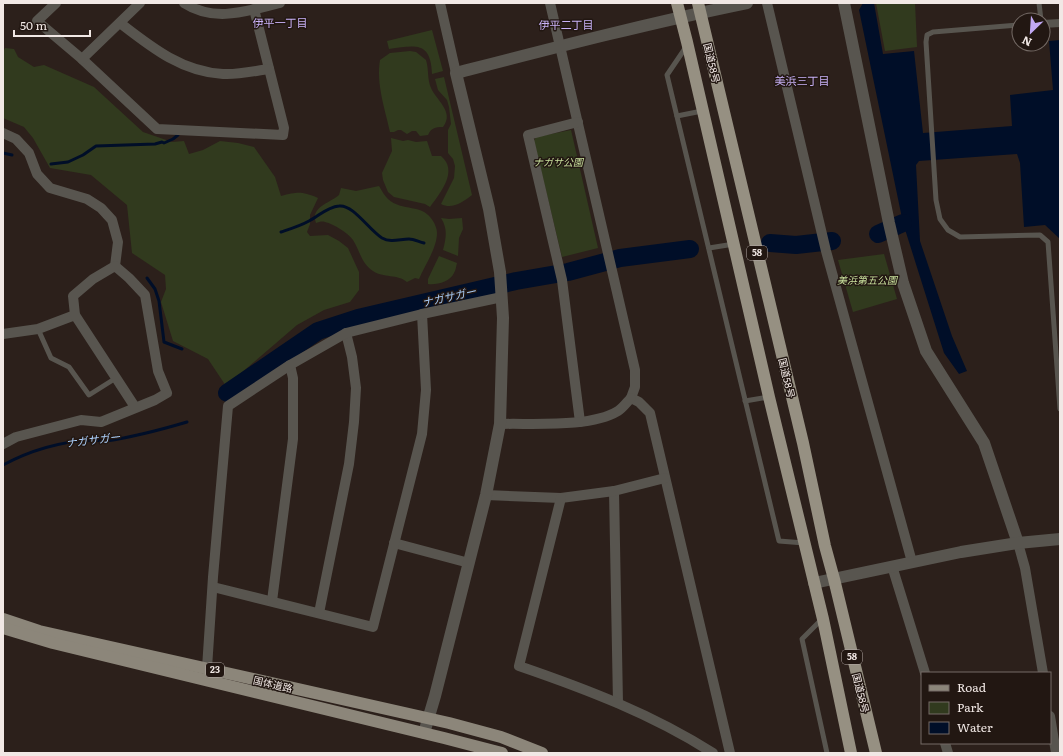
<svg xmlns="http://www.w3.org/2000/svg" width="1063" height="756" viewBox="0 0 1063 756" font-family="Literata,'Noto Sans JP',serif">
<style>
.green{fill:#313a1e}
.water{fill:#000e28}
.lines{fill:none;stroke-linecap:round;stroke-linejoin:round}
.stream{stroke:#000e28;stroke-width:3}
.river{stroke:#000e28;stroke-width:18}
.service{stroke:#58554f;stroke-width:5}
.pedestrian{stroke:#58554f;stroke-width:8}
.minor{stroke:#58554f;stroke-width:10}
.tertiary{stroke:#58554f;stroke-width:12}
.primary{stroke:#8c867a;stroke-width:12}
.trunk{stroke:#969082;stroke-width:12}
.labels{text-anchor:middle;stroke-width:3;stroke-linejoin:round;paint-order:stroke}
.shield{fill:#221712;stroke:#b3a9a6;stroke-width:1}
.shield-label{font-size:9px;font-weight:bold;fill:#f1e8e5}
.street-label{font-size:10px;fill:#f1e8e5;stroke:#221712}
.park-label{font-size:10px;font-style:italic;fill:#c8df9c;stroke:#221712}
.neighbourhood-label{font-size:11px;fill:#c8b1f7;stroke:#221712}
.water-label{font-size:11px;font-style:italic;fill:#add1fd;stroke:#221712}
</style>
<rect width="100%" height="100%" fill="#2c201b"/>
<g class="green">
<path d="M876,3H915L917,47L885,51Z"/>
<path d="M432,30L443,71L432,74C431,40 414,46 389,49L387,41Z"/>
<path d="M5,48L14,49L18,57L34,67L44,65L94,87L143,132L172,142L184,141L189,154L203,150L220,141L238,143L254,147L275,177L281,196C298,192 301,191 318,198L310,215V224L307,232L310,236L328,235L339,241L348,248L359,272V290L350,302L324,310L297,325L226,386L208,359L173,341L161,302L166,289L165,275L132,253L127,205L91,175L50,168L33,138L24,127L3,118V52Z"/>
<path d="M410,51L416,52L426,60C429,69 427,79 431,88C436,100 455,112 443,127C435,127 431,128 428,135L420,136L416,131H412L407,134L401,130H398L394,132H390C385,109 376,84 380,60L390,53Z"/>
<path d="M444,77L472,195C463,202 452,210 441,204L454,178L455,166L453,159L448,153V130L451,124L449,107L447,100L438,90L435,79Z"/>
<path d="M571,130L598,248L562,257L534,141L536,137Z"/>
<path d="M391,138L403,141L408,140L416,142L427,141L432,156H441C459,171 440,193 430,207L425,204L394,197L388,192L383,180L382,173L392,151Z"/>
<path d="M379,186C382,191 384,195 388,199C402,212 423,203 433,221C435,224 437,229 437,233C437,248 425,265 419,279L415,278L407,282C398,274 383,278 373,271C361,263 360,251 353,240C348,233 334,224 325,222C322,221 319,222 316,223C310,207 330,203 339,195L341,188L356,191Z"/>
<path d="M441,218L449,219L462,218L463,229L459,238L458,256L443,250C446,238 448,229 441,218Z"/>
<path d="M884,254L897,299L853,312L838,260Z"/>
<path d="M439,256L457,263C456,266 456,270 454,273C450,282 437,285 428,284V279Z"/>
</g>
<path class="water" d="M863,3H874L883,54L914,51L923,133L1012,126L1010,95L1053,90L1049,41L1060,40V239L1045,225L1024,227L1020,163L1017,154L919,161L916,165L920,241L952,336L967,371L959,374L944,353L903,223L859,10Z"/>
<g class="lines">
<g class="stream">
<path d="M3,153L12,155"/>
<path d="M51,164L68,162L83,155L96,146L155,144L162,142L164,143L173,139L178,135"/>
<path d="M281,232C290,229 300,226 309,221C319,216 327,207 339,206C353,204 369,230 382,238C391,243 400,239 409,239C414,239 419,242 424,243"/>
<path d="M147,278L155,289L159,301L164,342L182,349"/>
<path d="M3,465C31,450 58,442 90,440C95,440 101,441 106,441C133,437 160,430 187,422"/>
</g>
<g class="river">
<path d="M878,234L903,223"/>
<path d="M770,243L796,245L832,241"/>
<path d="M227,393L318,331L358,318L516,281L568,272L620,258L690,249"/>
</g>
<g class="service">
<path d="M1039,3L1041,20"/>
<path d="M1019,25L933,32L927,35L926,42L936,200L940,219L948,230L960,237L1040,235L1048,242L1060,409"/>
<path d="M686,47L667,75L779,541L804,543"/>
<path d="M677,116L702,111"/>
<path d="M709,248L734,244"/>
<path d="M38,329L51,358L69,367L89,395L116,378"/>
<path d="M745,401L769,397"/>
<path d="M822,619L802,639L827,753"/>
</g>
<path class="pedestrian" d="M1043,24L1060,23"/>
<g class="minor">
<path d="M56,3L37,21L82,59L157,129L283,135L284,128L254,9"/>
<path d="M184,3C215,23 247,11 280,3"/>
<path d="M440,3L456,73"/>
<path d="M550,3L635,370V387L631,398L639,402L650,413L730,753"/>
<path d="M767,3L826,251L912,562"/>
<path d="M120,23C151,47 182,72 223,74C238,75 254,71 269,69"/>
<path d="M82,59L140,3"/>
<path d="M578,122L528,135L562,280L580,422"/>
<path d="M3,133L16,139L29,153L37,174L50,188L87,199L101,208L112,220L118,242L115,266"/>
<path d="M3,334L38,329L75,315"/>
<path d="M500,424C533,423 590,428 618,411C623,408 627,402 631,398"/>
<path d="M3,444L16,437L81,420L101,422L155,400L167,393L158,371L145,295L129,278L115,266L93,279L73,296L75,315L135,407"/>
<path d="M614,491L618,703"/>
<path d="M486,495L561,498L614,491L665,478"/>
<path d="M561,498L519,666C586,689 652,714 713,753"/>
<path d="M394,543L469,563"/>
<path d="M1018,543L1025,568L1043,673"/>
<path d="M892,566L925,673"/>
<path d="M213,587L373,627L422,434L426,390L422,314"/>
<path d="M272,601L293,439V378L290,365"/>
<path d="M319,613L349,464L354,422L356,388L352,357L346,333"/>
<path d="M207,668L213,577L228,406L290,365L346,333L422,314L502,297"/>
<path d="M1050,716L1056,753"/>
<path d="M945,743L948,753"/>
</g>
<g class="tertiary">
<path d="M844,3L889,223L903,283L926,351L984,443L1018,543"/>
<path d="M814,583L961,552L1018,543L1060,539"/>
<path d="M424,733L435,696L486,495L500,424L503,318L500,272L489,209L456,73C553,48 649,23 747,3"/>
</g>
<g class="primary">
<path d="M3,619L39,631L449,723L501,737L542,753"/>
<path d="M3,628L53,643L444,738L502,753"/>
</g>
<g class="trunk">
<path d="M677,3L687,42L769,397L823,619L851,753"/>
<path d="M698,3L803,443L825,546L834,579L876,753"/>
</g>
</g>
<g class="labels">
<g class="shield">
<rect x="747" y="246" width="20" height="14" rx="3"/>
<rect x="842" y="650" width="20" height="14" rx="3"/>
<rect x="206" y="663" width="18" height="14" rx="3"/>
</g>
<g class="shield-label">
<text x="757" y="256">58</text>
<text x="852" y="660">58</text>
<text x="215" y="673">23</text>
</g>
<g class="street-label">
<text transform="translate(712 63) rotate(77)" y="4">国道58号</text>
<text transform="translate(787 378) rotate(77)" y="4">国道58号</text>
<text transform="translate(273 684) rotate(13)" y="4">国体道路</text>
<text transform="translate(861 693) rotate(76)" y="4">国道58号</text>
</g>
<g class="park-label">
<text x="558" y="166">ナガサ公園</text>
<text x="867" y="284">美浜第五公園</text>
</g>
<g class="neighbourhood-label">
<text x="280" y="27">伊平一丁目</text>
<text x="566" y="29">伊平二丁目</text>
<text x="802" y="85">美浜三丁目</text>
</g>
<g class="water-label">
<text transform="translate(449 297) rotate(-13)" y="4">ナガサガー</text>
<text transform="translate(93 440) rotate(-7)" y="4">ナガサガー</text>
</g>
</g>
<rect width="1063" height="756" fill="none" stroke="#f1e8e5" stroke-width="8"/>
<rect x="921" y="672" width="130" height="72" fill="#221712" stroke="#756b66"/>
<rect x="929" y="685" width="20" height="6" fill="#8c867a" stroke="#756b66"/>
<text x="957" y="692" font-size="12" fill="#f1e8e5">Road</text>
<rect x="929" y="702" width="20" height="12" fill="#313a1e" stroke="#756b66"/>
<text x="957" y="712" font-size="12" fill="#f1e8e5">Park</text>
<rect x="929" y="722" width="20" height="12" fill="#000e28" stroke="#756b66"/>
<text x="957" y="732" font-size="12" fill="#f1e8e5">Water</text>
<g transform="translate(1031 32) rotate(205)"><circle r="19" fill="#221712" stroke="#756b66"/>
<path d="M0-3L7 15L0 10L-7 15Z" fill="#c1a8f3"/>
<text y="-6" font-size="11" font-weight="bold" text-anchor="middle" fill="#f1e8e5">N</text>
</g>
<path d="M14 30v6h76v-6" fill="none" stroke="#f1e8e5" stroke-width="2"/>
<text x="20" y="30" font-size="12" fill="#f1e8e5" stroke="#221712" stroke-width="3" paint-order="stroke">50 m</text>
</svg>
